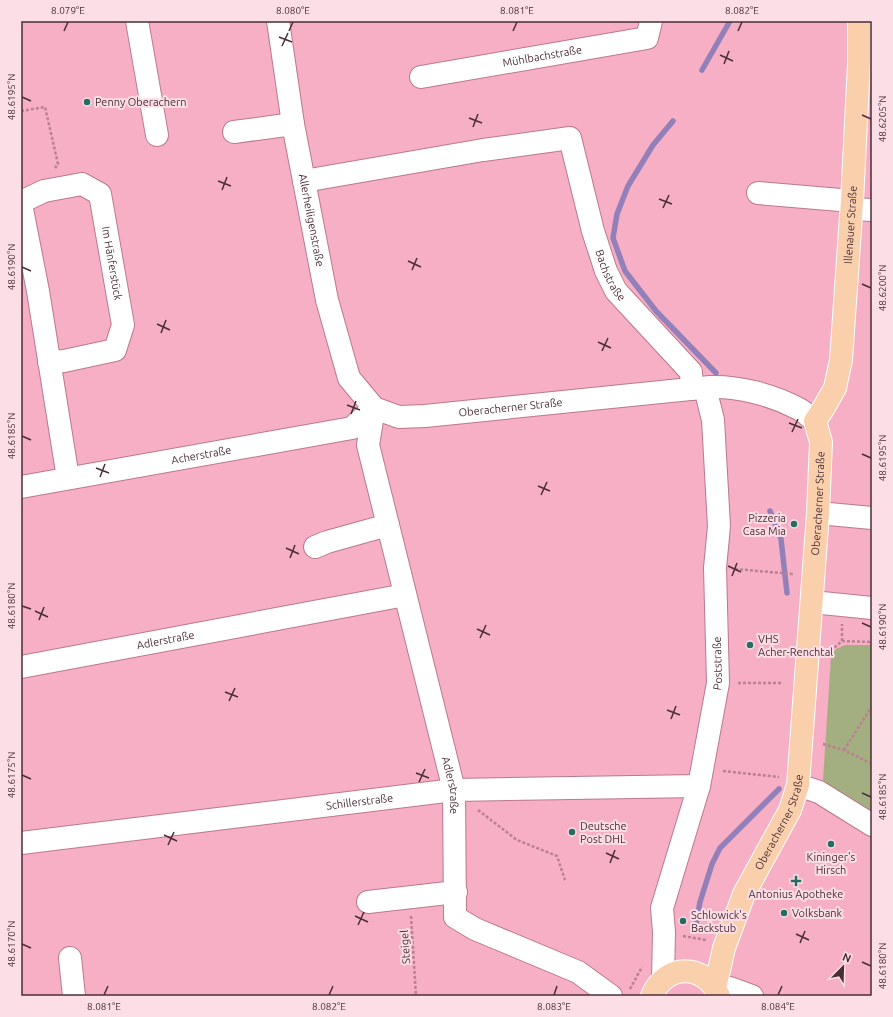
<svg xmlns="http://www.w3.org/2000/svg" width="893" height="1017" viewBox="0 0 893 1017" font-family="Ubuntu,sans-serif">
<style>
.green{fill:#a4af81}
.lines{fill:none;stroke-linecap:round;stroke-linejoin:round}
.stream{stroke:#9380b8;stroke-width:5.5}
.minor-casing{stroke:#bb798d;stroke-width:24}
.major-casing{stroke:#fff;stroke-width:24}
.path{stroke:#b98192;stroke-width:2.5;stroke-dasharray:3 2;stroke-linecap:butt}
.minor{stroke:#fff;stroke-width:22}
.major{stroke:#facfac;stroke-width:22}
.ticks{fill:none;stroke:#4a2e37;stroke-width:1.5}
.poi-dot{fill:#266c60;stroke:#fcdee6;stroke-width:1.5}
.labels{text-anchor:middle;stroke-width:4;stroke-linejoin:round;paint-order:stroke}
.street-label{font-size:11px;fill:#4a2e37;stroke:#fcdee6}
.poi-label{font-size:11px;fill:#4a2e37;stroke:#fcdee6;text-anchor:start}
.neatline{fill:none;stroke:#4a2e37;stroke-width:1.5}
.ticks-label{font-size:10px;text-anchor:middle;fill:#4a2e37}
</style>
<rect width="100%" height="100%" fill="#f6afc4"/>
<path class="green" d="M845,645H872V813L830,787L823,780L831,656L836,649Z"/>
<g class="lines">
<g class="stream">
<path d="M702,70L730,21"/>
<path d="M673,121L653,145L628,186L617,214L613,238L625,271L656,311L716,373"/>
<path d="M770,511L781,539L787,593"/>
<path d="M696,924L700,902L712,864L720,848L779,789"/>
</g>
<defs>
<g id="minor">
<path d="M137,21L157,135"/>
<path id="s1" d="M278,21L293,124L327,300L349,378L374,408L399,417L425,416L710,387C739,386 772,395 797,408C804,411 809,417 815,421"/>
<path id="s2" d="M421,77L647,38L651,21"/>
<path d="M234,132L293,124"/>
<path id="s3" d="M304,181L483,150L570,138L593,231L606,271L616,291L691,372L692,389"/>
<path d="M758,193L852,201"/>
<path id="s4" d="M21,202L44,191L82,184L100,194L123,325L115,350L64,361L49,362"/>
<path d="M21,204L38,291L68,478"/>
<path d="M852,209L872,210"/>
<path id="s5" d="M374,408L368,445L454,790L455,917L475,929L578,972L611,996"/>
<path id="s6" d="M21,487L352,428L374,408"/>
<path d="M818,513L872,518"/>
<path d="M315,547L327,542L388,525"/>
<path d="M812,602L872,608"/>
<path id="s7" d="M21,667L405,595"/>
<path d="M798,785L819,792L872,825"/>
<path id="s8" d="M21,843L454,790L699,786"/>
<path d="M368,902L456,892"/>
<path d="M70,958L74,996"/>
<path id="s9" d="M663,979L664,932L662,908L699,786L718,683L715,568L719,526L713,420L705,388"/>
<path d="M717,993L730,988L752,996"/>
</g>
<g id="major">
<path id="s10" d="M715,988L724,948L744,894L790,810L798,785L818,513L821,442L815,421L823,409L835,388L841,360L852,201L859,63V21"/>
<path d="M652,996C665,963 705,963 719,996"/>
</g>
</defs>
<use href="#minor" class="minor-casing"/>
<use href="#major" class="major-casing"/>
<g class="path">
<path d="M21,111L45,107L58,164L55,168"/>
<path d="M735,569L793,574"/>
<path d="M842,641V624"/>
<path d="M829,656L835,647L842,641L872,642"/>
<path d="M738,683H783"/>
<path d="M823,744L844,750L872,764"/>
<path d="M844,750L872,706"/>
<path d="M723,771L779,777"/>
<path d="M478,810L517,840L557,856L565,880"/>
<path d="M411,916L416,996"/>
<path d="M683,936L706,940"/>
<path d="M630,989L642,967"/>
</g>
<use href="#minor" class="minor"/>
<use href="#major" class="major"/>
</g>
<path class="ticks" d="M64,31L68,22M289,31L293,22M513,31L517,22M738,31L742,22M279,37L292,42M282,46L288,33M720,55L733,61M724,64L729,51M22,97L31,101M862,115L871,119M469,118L482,123M473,127L478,114M218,181L231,186M222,190L227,177M659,199L672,204M663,208L669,195M408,261L421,267M22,267L31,271M412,270L417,258M862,284L871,288M157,324L170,330M161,333L166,320M598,342L611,348M602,351L608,338M347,405L360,410M351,414L356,401M789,423L802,428M792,432L798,419M22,436L31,440M862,454L871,458M96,468L109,473M100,477L105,464M538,486L550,491M541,495L547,482M286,548L299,554M290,558L295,545M728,566L741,572M732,576L737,563M22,606L31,609M35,611L48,617M39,620L44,607M862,623L871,627M477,629L490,635M480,638L486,625M225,692L238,697M229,701L235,688M667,710L680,715M671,719L676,706M416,773L429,778M22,775L31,779M419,782L425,769M862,793L871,797M164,835L177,841M168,845L174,832M606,853L619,859M610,863L615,850M355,916L368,922M358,925L364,912M796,934L809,940M800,943L805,931M22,944L31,948M862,962L871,966M104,995L108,986M329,995L333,986M554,995L557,986M778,995L782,986"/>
<g class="poi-dot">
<circle cx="87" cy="102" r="4"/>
<circle cx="794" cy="524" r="4"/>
<circle cx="750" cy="645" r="4"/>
<circle cx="572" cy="832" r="4"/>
<circle cx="831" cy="844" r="4"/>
<path d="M794 875h4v4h4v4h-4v4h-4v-4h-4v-4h4z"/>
<circle cx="784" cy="913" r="4"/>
<circle cx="683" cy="921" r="4"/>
</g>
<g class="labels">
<g class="street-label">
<text dy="4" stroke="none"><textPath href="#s2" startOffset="123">Mühlbachstraße</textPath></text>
<text dy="4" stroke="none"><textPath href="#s1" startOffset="202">Allerheiligenstraße</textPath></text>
<text dy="4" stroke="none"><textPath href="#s10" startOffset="789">Illenauer Straße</textPath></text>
<text dy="4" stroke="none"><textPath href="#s4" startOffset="155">Im Hänferstück</textPath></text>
<text dy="4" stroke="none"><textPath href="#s3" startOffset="413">Bachstraße</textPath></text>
<text dy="4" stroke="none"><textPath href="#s1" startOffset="542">Oberacherner Straße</textPath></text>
<text dy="4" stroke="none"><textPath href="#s6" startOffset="183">Acherstraße</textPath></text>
<text dy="4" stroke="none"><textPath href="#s10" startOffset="503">Oberacherner Straße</textPath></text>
<text dy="4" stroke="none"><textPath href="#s7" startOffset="147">Adlerstraße</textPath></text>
<text dy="4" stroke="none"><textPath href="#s9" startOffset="323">Poststraße</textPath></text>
<text dy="4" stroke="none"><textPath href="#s5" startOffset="388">Adlerstraße</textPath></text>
<text dy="4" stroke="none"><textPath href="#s8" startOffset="341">Schillerstraße</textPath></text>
<text dy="4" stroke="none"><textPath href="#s10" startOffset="179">Oberacherner Straße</textPath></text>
<text transform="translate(405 947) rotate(-94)" y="4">Steigel</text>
</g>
<g class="poi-label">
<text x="95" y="106">Penny Oberachern</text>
<text x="786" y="522" text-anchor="end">Pizzeria<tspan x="786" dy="13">Casa Mia</tspan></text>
<text x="758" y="643">VHS<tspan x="758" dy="13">Acher-Renchtal</tspan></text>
<text x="580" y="830">Deutsche<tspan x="580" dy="13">Post DHL</tspan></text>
<text x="831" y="861" text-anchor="middle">Kininger's<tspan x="831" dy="13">Hirsch</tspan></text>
<text x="796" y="898" text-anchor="middle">Antonius Apotheke</text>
<text x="792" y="917">Volksbank</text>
<text x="691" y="919">Schlowick's<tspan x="691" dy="13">Backstub</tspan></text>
</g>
</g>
<rect width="893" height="1017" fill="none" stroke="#fcdee6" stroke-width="44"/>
<g transform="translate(843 967) rotate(23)" stroke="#fcdee6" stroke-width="3" paint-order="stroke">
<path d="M0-3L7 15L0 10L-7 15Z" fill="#4a2e37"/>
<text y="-6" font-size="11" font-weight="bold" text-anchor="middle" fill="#4a2e37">N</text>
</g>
<rect x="22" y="22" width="849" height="973" class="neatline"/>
<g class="ticks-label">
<text x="68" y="14">8.079°E</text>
<text x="293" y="14">8.080°E</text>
<text x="517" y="14">8.081°E</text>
<text x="742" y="14">8.082°E</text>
<text transform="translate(11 97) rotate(-90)" y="4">48.6195°N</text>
<text transform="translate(882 119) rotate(-90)" y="4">48.6205°N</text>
<text transform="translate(11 267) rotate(-90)" y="4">48.6190°N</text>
<text transform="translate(882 288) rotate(-90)" y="4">48.6200°N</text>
<text transform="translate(11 436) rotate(-90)" y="4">48.6185°N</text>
<text transform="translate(882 458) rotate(-90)" y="4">48.6195°N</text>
<text transform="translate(11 606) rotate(-90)" y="4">48.6180°N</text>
<text transform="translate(882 627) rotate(-90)" y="4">48.6190°N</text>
<text transform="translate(11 775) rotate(-90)" y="4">48.6175°N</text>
<text transform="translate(882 797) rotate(-90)" y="4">48.6185°N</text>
<text transform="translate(11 944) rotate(-90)" y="4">48.6170°N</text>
<text transform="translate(882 966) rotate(-90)" y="4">48.6180°N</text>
<text x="104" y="1010">8.081°E</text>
<text x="329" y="1010">8.082°E</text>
<text x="554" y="1010">8.083°E</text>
<text x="778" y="1010">8.084°E</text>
</g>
</svg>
